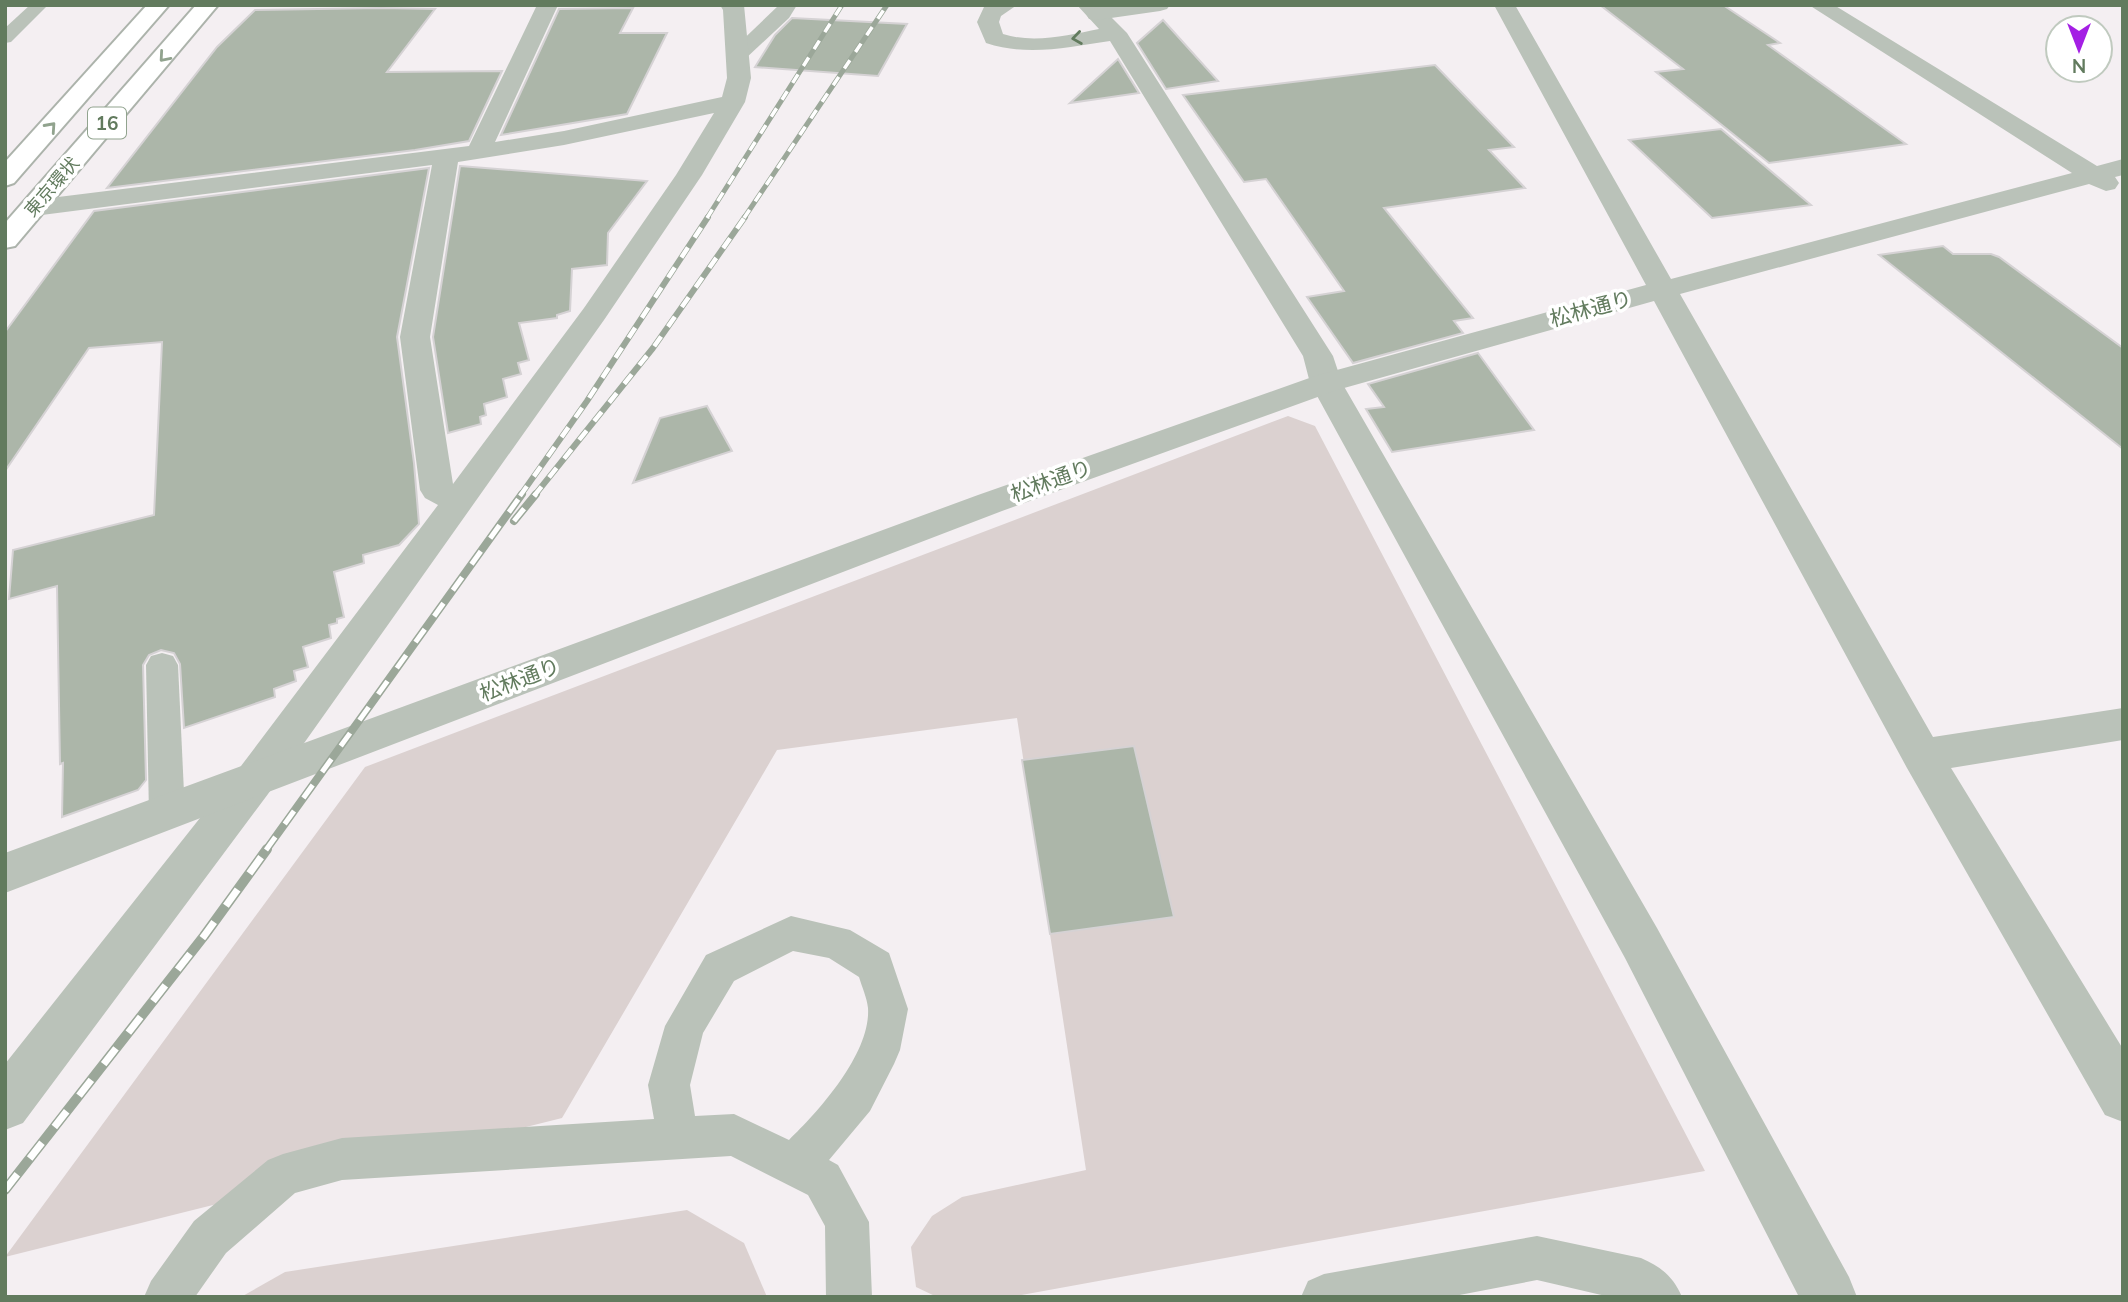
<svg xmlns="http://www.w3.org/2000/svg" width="2128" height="1302" viewBox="0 0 2128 1302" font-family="Mulish,'Noto Sans JP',sans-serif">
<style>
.green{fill:#dbd1d0}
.building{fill:#acb6a9;stroke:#d5d2d4;stroke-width:2}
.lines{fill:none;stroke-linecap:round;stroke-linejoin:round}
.trunk-casing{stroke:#acb3ab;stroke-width:4}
.service{fill:#bac2b9;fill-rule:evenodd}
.minor{fill:#bac2b9;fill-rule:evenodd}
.tertiary{fill:#bac2b9;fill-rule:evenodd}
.trunk{fill:#fff;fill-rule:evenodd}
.rail-far3-casing{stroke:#9ba799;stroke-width:5}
.rail-far2-casing{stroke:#9ba799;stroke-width:6}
.rail-far1-casing{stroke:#9ba799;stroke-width:8}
.rail-casing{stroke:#9ba799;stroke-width:10}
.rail-far3{stroke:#fff;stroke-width:3.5;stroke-dasharray:10;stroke-linecap:butt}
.rail-far2{stroke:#fff;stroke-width:4.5;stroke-dasharray:12;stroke-linecap:butt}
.rail-far1{stroke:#fff;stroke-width:5;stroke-dasharray:16;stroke-linecap:butt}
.rail{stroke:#fff;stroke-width:7;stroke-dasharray:20;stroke-linecap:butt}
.oneway{stroke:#627b5e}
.oneway2{stroke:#91a38e}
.labels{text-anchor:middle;stroke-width:7;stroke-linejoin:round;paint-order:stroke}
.far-street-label{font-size:18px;fill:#627b5e;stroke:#fff}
.shield{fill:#fff;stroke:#91a38e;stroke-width:2}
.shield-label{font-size:19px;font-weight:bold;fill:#627b5e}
.street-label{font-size:21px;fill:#627b5e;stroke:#fff}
</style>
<rect width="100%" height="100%" fill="#f4eff2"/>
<g class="green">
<path d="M1288,416L1315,426L1705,1171L1010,1297H937L916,1287L911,1247L932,1216L962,1197L1086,1170L1017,718L777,750L562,1118L5,1257L365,767Z"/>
<path d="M687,1210L744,1243L767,1297H241L285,1272Z"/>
</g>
<g class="building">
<path d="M1600,5H1723L1780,43L1768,45L1906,144L1769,163L1656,72L1683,69Z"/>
<path d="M381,8L435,9L387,72L502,71L469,141L415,150L107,188L217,47L255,10Z"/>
<path d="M633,8L620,33H667L627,114L501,135L559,9Z"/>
<path d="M792,18L907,24L878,76L755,67L775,35Z"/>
<path d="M1163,20L1218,81L1166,89L1137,43Z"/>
<path d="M1118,59L1139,93L1070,103Z"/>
<path d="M1435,65L1514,147L1489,150L1525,188L1384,208L1473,318L1454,321L1463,333L1353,363L1307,297L1344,291L1266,179L1244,182L1183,95Z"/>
<path d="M1721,129L1811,205L1712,218L1629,140Z"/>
<path d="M460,166L647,181L608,233L607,265L572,269L570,311L557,315V318L519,323L529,360L518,363L521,374L503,379L507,397L484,404L486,415L480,417L481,424L448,433L433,337Z"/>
<path d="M429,168L397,337L414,463L419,524L399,545L363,555L364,563L334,572L344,617L337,619V623L329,625L331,638L303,647L308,667L294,671L296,681L274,689L275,697L184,728L180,664L174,653L161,650L149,655L143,665L146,780L138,790L62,817L63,763L60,764L57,586L9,599L13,550L154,515L162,342L89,348L5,471V332L94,211Z"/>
<path d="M1943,246L1953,254H1991L1999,257L2123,348V449L1879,255Z"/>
<path d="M1478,353L1534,430L1392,452L1366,409L1384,407L1368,384Z"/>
<path d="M707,406L732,451L633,483L660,418Z"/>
<path d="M1134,746L1174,917L1050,934L1022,760Z"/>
</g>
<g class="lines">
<defs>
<g id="trunk">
<path d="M147,5H169L14,183L5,186V162Z"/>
<path d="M196,5H218L15,246L5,248V223Z"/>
</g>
</defs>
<use href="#trunk" class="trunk-casing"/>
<g class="service">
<path d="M30,5H48L11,42L5,43V28Z"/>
<path d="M779,5H797L789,18L745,59H731L729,55L731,51Z"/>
<path d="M162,653L173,656L178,665L185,814L179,825L167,829L155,825L149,814L146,665L151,656Z"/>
<path d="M791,916L850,930L889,953L908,1009L900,1050L894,1064L870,1111L829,1160L838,1165L869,1222L872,1297H826L825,1226L808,1195L731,1156L342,1180L295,1193L226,1253L195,1297H144L151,1281L194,1221L268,1160L283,1154L342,1138L654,1119L648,1085L665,1026L706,955ZM793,951L829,958L859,977C862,987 867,998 868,1008C871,1053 819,1111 789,1140L734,1114L695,1116L690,1085L703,1033L734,981Z"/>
<path d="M1537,1236L1641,1258C1661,1267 1673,1276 1682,1297H1610L1537,1280L1449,1297H1301L1308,1281L1324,1274Z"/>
</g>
<g class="minor">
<path d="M537,5H558L495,142L564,131L722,97L727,78L723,10L720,5H744L751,78L745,102L702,175L604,320L268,794L23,1123L5,1130V1064L238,770L438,505L425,498L420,490L400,337L432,165L34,216L25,214L21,208L25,202L34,200L469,146ZM714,113L676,175L584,308L453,484L430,337L458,162L564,145Z"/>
<path d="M989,5H1017L1001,16L999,22L1003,34C1034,44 1069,35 1099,29L1077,5H1099L1127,33L1333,356L1342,383L1657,928L1849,1277L1857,1297H1799L1625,958L1310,383L1303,356L1110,41C1067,47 1029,57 986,43L977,22L984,7Z"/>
</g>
<g class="tertiary">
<path d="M1113,5H1170L1167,9L1160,11L1097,20L1089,19L1086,14L1089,9Z"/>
<path d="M1494,5H1515L1671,279L2072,173L1809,5H1834L2097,166L2123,159V175L2115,177L2119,183L2115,189L2106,191L2089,184L1680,294L1933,737L2123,708V740L1951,768L2123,1049V1122L2105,1115L1907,768L1654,301L1337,390L1002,511L5,893V853L978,495L1315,376L1646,285Z"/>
</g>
<use href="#trunk" class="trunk"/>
<defs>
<g id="rail-far3">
<path d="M707,218L842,5"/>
<path d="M744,218L887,5"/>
</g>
<g id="rail-far2">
<path d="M520,496L587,401L708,217"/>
<path d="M534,496L653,348L745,217"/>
</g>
<g id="rail-far1">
<path d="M514,521L536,494"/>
<path d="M266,850L522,494"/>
</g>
<path id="rail" d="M5,1190L204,936L267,849"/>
</defs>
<use href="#rail-far3" class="rail-far3-casing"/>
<use href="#rail-far2" class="rail-far2-casing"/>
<use href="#rail-far1" class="rail-far1-casing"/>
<use href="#rail" class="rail-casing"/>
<use href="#rail-far3" class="rail-far3"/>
<use href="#rail-far2" class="rail-far2"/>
<use href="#rail-far1" class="rail-far1"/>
<use href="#rail" class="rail"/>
</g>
<defs><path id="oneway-chevron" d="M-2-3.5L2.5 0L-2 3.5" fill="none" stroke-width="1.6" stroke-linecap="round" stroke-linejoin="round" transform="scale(1.75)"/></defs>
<use class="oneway" href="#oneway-chevron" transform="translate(1077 38) rotate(172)"/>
<g class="oneway2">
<use href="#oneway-chevron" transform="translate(164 57) rotate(131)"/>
<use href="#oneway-chevron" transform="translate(51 127) rotate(-48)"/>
</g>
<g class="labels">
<g class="far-street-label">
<text transform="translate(52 187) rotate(-49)" y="6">東京環状</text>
</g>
<rect class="shield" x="88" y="107.5" width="38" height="31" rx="5"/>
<g class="shield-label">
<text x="107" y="130">16</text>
</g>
<g class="street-label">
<text transform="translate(1591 309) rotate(-15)" y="7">松林通り</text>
<text transform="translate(1051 481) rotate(-20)" y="7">松林通り</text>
<text transform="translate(520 680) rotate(-21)" y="7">松林通り</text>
</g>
</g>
<rect width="2128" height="1302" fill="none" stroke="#627b5e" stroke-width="14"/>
<g transform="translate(2079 49) rotate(180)"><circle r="33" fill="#ffffff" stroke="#c0cabf" stroke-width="2"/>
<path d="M0-5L12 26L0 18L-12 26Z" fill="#a41fe4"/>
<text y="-10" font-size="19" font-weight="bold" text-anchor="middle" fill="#627b5e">N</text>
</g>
</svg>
